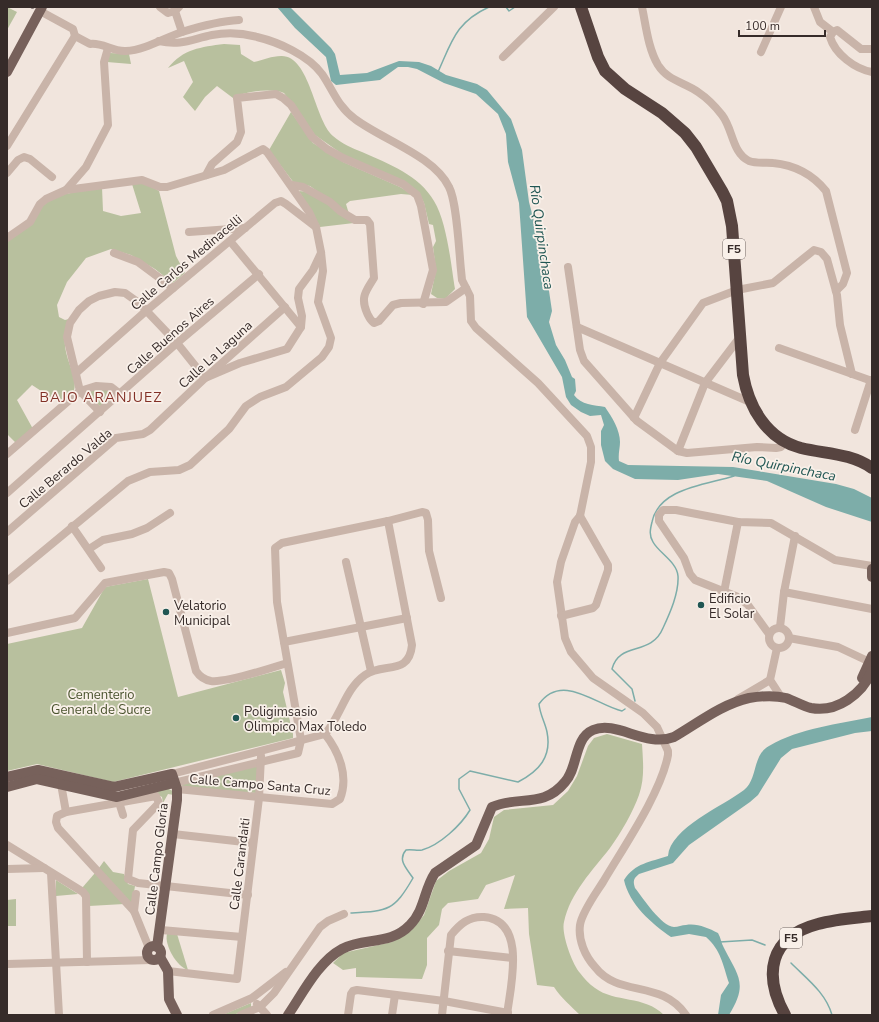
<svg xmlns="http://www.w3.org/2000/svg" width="879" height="1022" viewBox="0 0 879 1022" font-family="'Nunito Sans',sans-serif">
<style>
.green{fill:#b8c09e}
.water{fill:#7dada9}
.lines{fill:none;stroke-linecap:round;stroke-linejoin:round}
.stream{stroke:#7dada9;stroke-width:1.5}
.minor{stroke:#c9b4a9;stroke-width:8}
.major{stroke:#77615b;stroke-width:10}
.highway{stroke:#574440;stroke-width:12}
.rail-casing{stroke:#362b29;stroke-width:3}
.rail{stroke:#f9f0e9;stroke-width:1.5;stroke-dasharray:4.5;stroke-linecap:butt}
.poi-dot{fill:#205653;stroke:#f9f0e9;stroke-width:1.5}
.labels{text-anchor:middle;stroke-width:3.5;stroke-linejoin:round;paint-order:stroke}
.shield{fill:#f9f0e9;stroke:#706663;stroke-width:1}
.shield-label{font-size:12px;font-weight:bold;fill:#362b29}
.street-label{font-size:13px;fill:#362b29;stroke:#f9f0e9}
.poi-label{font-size:13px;fill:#362b29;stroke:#f9f0e9;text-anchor:start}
.park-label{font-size:13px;fill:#4a532e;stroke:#f9f0e9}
.water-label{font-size:14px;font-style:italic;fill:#205653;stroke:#f9f0e9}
.neighbourhood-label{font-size:14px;letter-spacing:1px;fill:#823026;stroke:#f9f0e9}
</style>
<rect width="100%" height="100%" fill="#f1e5dd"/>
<g class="green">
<path d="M7,7L17,12L7,30Z"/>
<path d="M224,44L240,45L241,54L254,62C263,60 272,56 281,56C310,55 314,119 333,136C342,144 352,148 362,152C389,164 419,175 434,201C447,222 451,265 455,289L445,299L437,298L431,294L436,270L433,247L436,241L433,225L429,224L424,203L420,195L345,156L315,135L284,93C271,88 246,91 233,98L217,86L205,97L195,111L183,97L193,82L184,61L168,68C183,49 201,47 224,44Z"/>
<path d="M110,53L129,54L131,64L107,62Z"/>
<path d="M291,112L313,143L343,162L400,187L413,195L401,194L350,201L346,204L349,214L310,186L294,183L269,150Z"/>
<path d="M145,183L159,191L176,256L185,273L173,283L155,269L131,255L111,249L86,258L67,282L57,305L59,317L65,320L73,318C49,348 86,377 71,396C69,399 64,401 61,404L32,385L17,400L33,429L16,443L7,434V239L45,203L55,196L102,187L103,211L121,216L141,213L132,184Z"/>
<path d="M299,191L310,192L354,223L320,227Z"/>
<path d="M98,388L115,392L102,408L84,392Z"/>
<path d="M148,579L178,697L281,670L285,683L283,692L293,734V738L113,782L37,764L7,771V644L82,628L105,587Z"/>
<path d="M607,734L642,744C643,761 645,778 639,795C633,812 621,833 610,848C593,870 570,893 564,922C561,933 572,964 580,973C584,978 589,984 595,988C615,1003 644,995 664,1015H580C571,1006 561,998 554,987L537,985L529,934L528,908L504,909L515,875L486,885L478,899L448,903L442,909L439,925L427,938V965L422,979L356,977V968L343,970L333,963L343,953L392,942L412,930L424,915L436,881L449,871L481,853L489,839L494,817L504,810L553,805L568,791L577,776L588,746L594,738Z"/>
<path d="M256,766L258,767L256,793L185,788L180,784Z"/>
<path d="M166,788L173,791L174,795L168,794L163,803L162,797L155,793Z"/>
<path d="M104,861L113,872L124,874L128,884L135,886L132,904L99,868Z"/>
<path d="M95,873L124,904L89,906L82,888Z"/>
<path d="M56,880L78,894L56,896Z"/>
<path d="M16,899V926H7V900Z"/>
<path d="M167,934H177L188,970C177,967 164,945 167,934Z"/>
<path d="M251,1003V1007L234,1015H222Z"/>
</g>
<g class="water">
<path d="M277,7H290L331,48L335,54L340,75L367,73L399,61L419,62L431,66L446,75L477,84L487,90L511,119L522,150L529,202L545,264L552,311L549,322L556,345L565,360L572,377L575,379L576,391L574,395C581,405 594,405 605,407C612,417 620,430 620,442C620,448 618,454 619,461L628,465L733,467L836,484L854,489L872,498V522L826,507L767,481L718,474L678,480L635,479L613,469L605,461L601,445V431L604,425L601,415L590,416L581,412L571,405L566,397L562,377L527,317L519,203L508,162L506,134L498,114L476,94L444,83L417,69L408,67H398L380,80L336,85L331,81L326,57L295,28Z"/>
<path d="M872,717V731L855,733L792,749L781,758L758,795L750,802L689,845L673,863L639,874C633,879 633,881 635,888C643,898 661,926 674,927C678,927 682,925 686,925C697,923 708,928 718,933C721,938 721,943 724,948C739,977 748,984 729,1015H718L721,995L729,983C723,965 721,950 706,937L689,934L671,937C652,924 629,904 624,880C635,863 650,862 668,856C670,828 723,806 744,790C758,779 752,755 769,746C800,728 838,724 872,717Z"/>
</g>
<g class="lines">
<g class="stream">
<path d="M506,7L509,11L515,7"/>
<path d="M438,72C452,41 456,22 489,7"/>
<path d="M635,701L632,689L612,669C619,641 651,657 663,628C670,613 679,593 678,576C677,562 659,553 653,542C649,535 650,530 652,522C659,488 705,485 734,476"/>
<path d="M351,913C388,911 394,911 413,878C407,869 397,860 406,850C412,849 417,851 422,850C440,845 461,825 470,810L459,789V779L470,771L518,782C539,771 552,757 547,732C545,722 540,715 539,704C562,672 596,705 622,711L625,709"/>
<path d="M720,942L752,940L765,945"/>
<path d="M791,963C807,979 826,993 832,1015"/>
</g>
<g class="minor">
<path d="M160,7L168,13L175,11L179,7"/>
<path d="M642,7C646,26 648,48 658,65C668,81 684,82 698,92C707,98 715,106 722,115C733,129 732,153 749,161C757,164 766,162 773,163C794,165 813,175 826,191L847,273L843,284L836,291"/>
<path d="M814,7L820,22L833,32"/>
<path d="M40,11L73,29L75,36L90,44C102,42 113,52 126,51C145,50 164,38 182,32C201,26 219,21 239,20"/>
<path d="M175,11L182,32"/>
<path d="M159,41C181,46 192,39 212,35C227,32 243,33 257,37C278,42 308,55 322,74C333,90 338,107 355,119C383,140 434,156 449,187C457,202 459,251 461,270L462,280L470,296L471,321L476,328L538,383L587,436L591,447V462L580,516L575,522L561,562L557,582L565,638L571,652L593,678L643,713L657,727L668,751V755C661,793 623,848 603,882C596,893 582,912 580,925C578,940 585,956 595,967C619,998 661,979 686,1015"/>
<path d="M872,49H861L837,30L833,32L830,37C835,54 855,69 872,72"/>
<path d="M761,52L781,7"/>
<path d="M503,57L554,7"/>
<path d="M7,146L75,36"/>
<path d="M7,173L18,160L24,157L30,159L52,177"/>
<path d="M206,175L212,164L237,142L241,132L237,98L276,94L283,98L291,105L312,137L327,149L343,158L403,184L417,195L421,206L433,270L423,304"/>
<path d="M292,185L303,187L330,202L340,211L355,220H367L370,224L374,278C366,291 360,297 367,313C369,317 370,320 374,323L379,321L393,305L401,303L446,302L466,288"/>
<path d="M66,190L86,167L108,125L104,62L108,48"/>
<path d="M189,232L245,228"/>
<path d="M7,238L30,222L40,204L46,199L66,190L142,180L160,187H167L224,170L263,149L267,152L309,212L316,227L321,252L323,271L318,302L331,338L329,347L322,357L286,387L260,397L246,406L229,429L190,465L179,470L150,472L128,481L7,581"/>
<path d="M114,253L138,262L173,288"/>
<path d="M568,267L580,350L584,361L637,421L678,451L687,453L757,447L776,448L781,447L787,441"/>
<path d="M301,327L302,316L298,298L299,289L313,270L321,253"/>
<path d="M577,327L750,402"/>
<path d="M779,348L872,381"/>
<path d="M76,373L146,311L275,203L281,201L286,204L316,227"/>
<path d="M100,412L80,391L67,337L70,323L79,310L89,301L99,296L115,292L125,293L139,303L177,343L205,378L240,363L287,349L301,327L230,241"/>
<path d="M634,418L660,363L703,303L737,290L773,283L814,250L821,252L827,259L837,295L840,325L852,374"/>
<path d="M855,430L871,380"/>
<path d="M678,451L705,383L740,337"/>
<path d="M7,454L80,391L96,386L111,387L120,394"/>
<path d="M7,493L177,343L259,274"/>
<path d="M72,526L101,568"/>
<path d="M7,532L116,438L143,434L150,430L205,378L285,307"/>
<path d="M89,549L103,540L132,534L147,528L170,513"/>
<path d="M346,562L371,671"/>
<path d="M724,592L738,522"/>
<path d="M784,592L872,609"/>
<path d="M561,616L593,608L596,605L608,570V565L580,516"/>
<path d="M780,627L784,592L795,536"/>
<circle cx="779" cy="638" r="10"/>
<path d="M7,633L75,618L105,583L164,572L169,573L172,579L196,671C200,677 205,680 211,681C226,683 271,668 287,663"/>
<path d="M769,634L748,605L738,597L695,580L690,574L684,558L659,521V515L663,510H676L738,522L771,523L835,560L872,566"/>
<path d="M789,638L838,647L872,663"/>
<path d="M284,642L407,618"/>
<path d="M777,648L770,680L781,697"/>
<path d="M738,699L770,680"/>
<path d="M172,774L325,734C341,716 345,689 365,675C384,662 409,676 412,645L388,521"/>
<path d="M174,783L298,753L301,740L277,602L275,548L282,543L388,521L422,512L426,513L428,520L429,551L441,598"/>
<path d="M61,784L66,812"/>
<path d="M177,789L332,804L340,799C349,776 339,752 325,734"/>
<path d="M118,799L123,815"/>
<path d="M173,834L253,843"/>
<path d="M7,845L83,892L86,896L87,962"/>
<path d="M7,869L44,868"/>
<path d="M51,873L59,1015"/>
<path d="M134,911L136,894"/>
<path d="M161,930L242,937"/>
<path d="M149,948L134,911L58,828L56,822L57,816L66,812L156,796L159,803L133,830L128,879L138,883L248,895"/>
<path d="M448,951L513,958"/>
<path d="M7,964L151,960"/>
<path d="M168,971L237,979L259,798L261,756"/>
<path d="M257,1004L267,1015"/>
<path d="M213,1015L252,998L286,972"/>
<path d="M241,1015L260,1007L274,993L320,927L328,921L344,914"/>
<path d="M348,1015L351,994L353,991L357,990L444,1001L508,1013"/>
<path d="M392,1015L395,995"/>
<path d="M442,1015L451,935C460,924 469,916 484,917C528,921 510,988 507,1015"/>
</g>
<g class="major">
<path d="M7,72L42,7"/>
<path d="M872,569V577"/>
<path d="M862,678L872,656"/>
<path d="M7,777L38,770L114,787L172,774L177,789V800L157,947"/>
<path d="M7,787L37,779L117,797L174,783"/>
<circle cx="154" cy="953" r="7"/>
<path d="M160,957L168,971L169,999L177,1015"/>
<path d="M288,1015C303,993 318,962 342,949C365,937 390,946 410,925C425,910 424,889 435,873L476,845L492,807C519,795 543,809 565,782C578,768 574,738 593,730C617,720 645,748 674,737C698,723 722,704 749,698C761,696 774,695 786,698C795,701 802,706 811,708C837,713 862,694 872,671"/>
</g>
<g class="highway">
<path d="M581,7L598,57L605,71L625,89L662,113L685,133L696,147L722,191L727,201L732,226L743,375C749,408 767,439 801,448C826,454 850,453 872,468"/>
<path d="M785,1015C763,975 769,937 818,924C835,919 854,918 872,916"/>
</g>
<defs>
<path id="rail" d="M32,7H33"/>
</defs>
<use href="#rail" class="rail-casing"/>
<use href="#rail" class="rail"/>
</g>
<g class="poi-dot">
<circle cx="701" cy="605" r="4"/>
<circle cx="166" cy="612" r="4"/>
<circle cx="236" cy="718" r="4"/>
</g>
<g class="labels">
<g class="shield">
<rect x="723" y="239" width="22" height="20" rx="3"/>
<rect x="780" y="928" width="22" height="20" rx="3"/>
</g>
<g class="shield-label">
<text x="734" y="253">F5</text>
<text x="791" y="942">F5</text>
</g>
<g class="street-label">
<text transform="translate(186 262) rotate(-40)" y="5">Calle Carlos Medinacelli</text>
<text transform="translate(170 335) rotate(-41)" y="5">Calle Buenos Aires</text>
<text transform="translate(215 354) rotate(-42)" y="5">Calle La Laguna</text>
<text transform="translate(65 468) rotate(-40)" y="5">Calle Berardo Valda</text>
<text transform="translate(260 784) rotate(5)" y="5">Calle Campo Santa Cruz</text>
<text transform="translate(156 859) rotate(-83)" y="5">Calle Campo Gloria</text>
<text transform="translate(239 864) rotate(-83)" y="5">Calle Carandaiti</text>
</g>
<g class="poi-label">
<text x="709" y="603">Edificio<tspan x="709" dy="15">El Solar</tspan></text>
<text x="174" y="610">Velatorio<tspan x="174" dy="15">Municipal</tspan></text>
<text x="244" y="716">Poligimsasio<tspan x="244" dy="15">Olimpico Max Toledo</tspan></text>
</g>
<g class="park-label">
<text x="101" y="699">Cementerio<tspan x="101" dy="15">General de Sucre</tspan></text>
</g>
<g class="water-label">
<text transform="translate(542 237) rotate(82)" y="5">Río Quirpinchaca</text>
<text transform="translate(784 466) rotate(11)" y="5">Río Quirpinchaca</text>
</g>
<g class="neighbourhood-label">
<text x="101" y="402">BAJO ARANJUEZ</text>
</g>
</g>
<rect width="879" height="1022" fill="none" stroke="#362b29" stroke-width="16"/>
<path d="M739 30v6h86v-6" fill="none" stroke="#362b29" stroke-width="2"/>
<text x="745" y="30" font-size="12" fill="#362b29" stroke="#f9f0e9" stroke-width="3" paint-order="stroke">100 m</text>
</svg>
